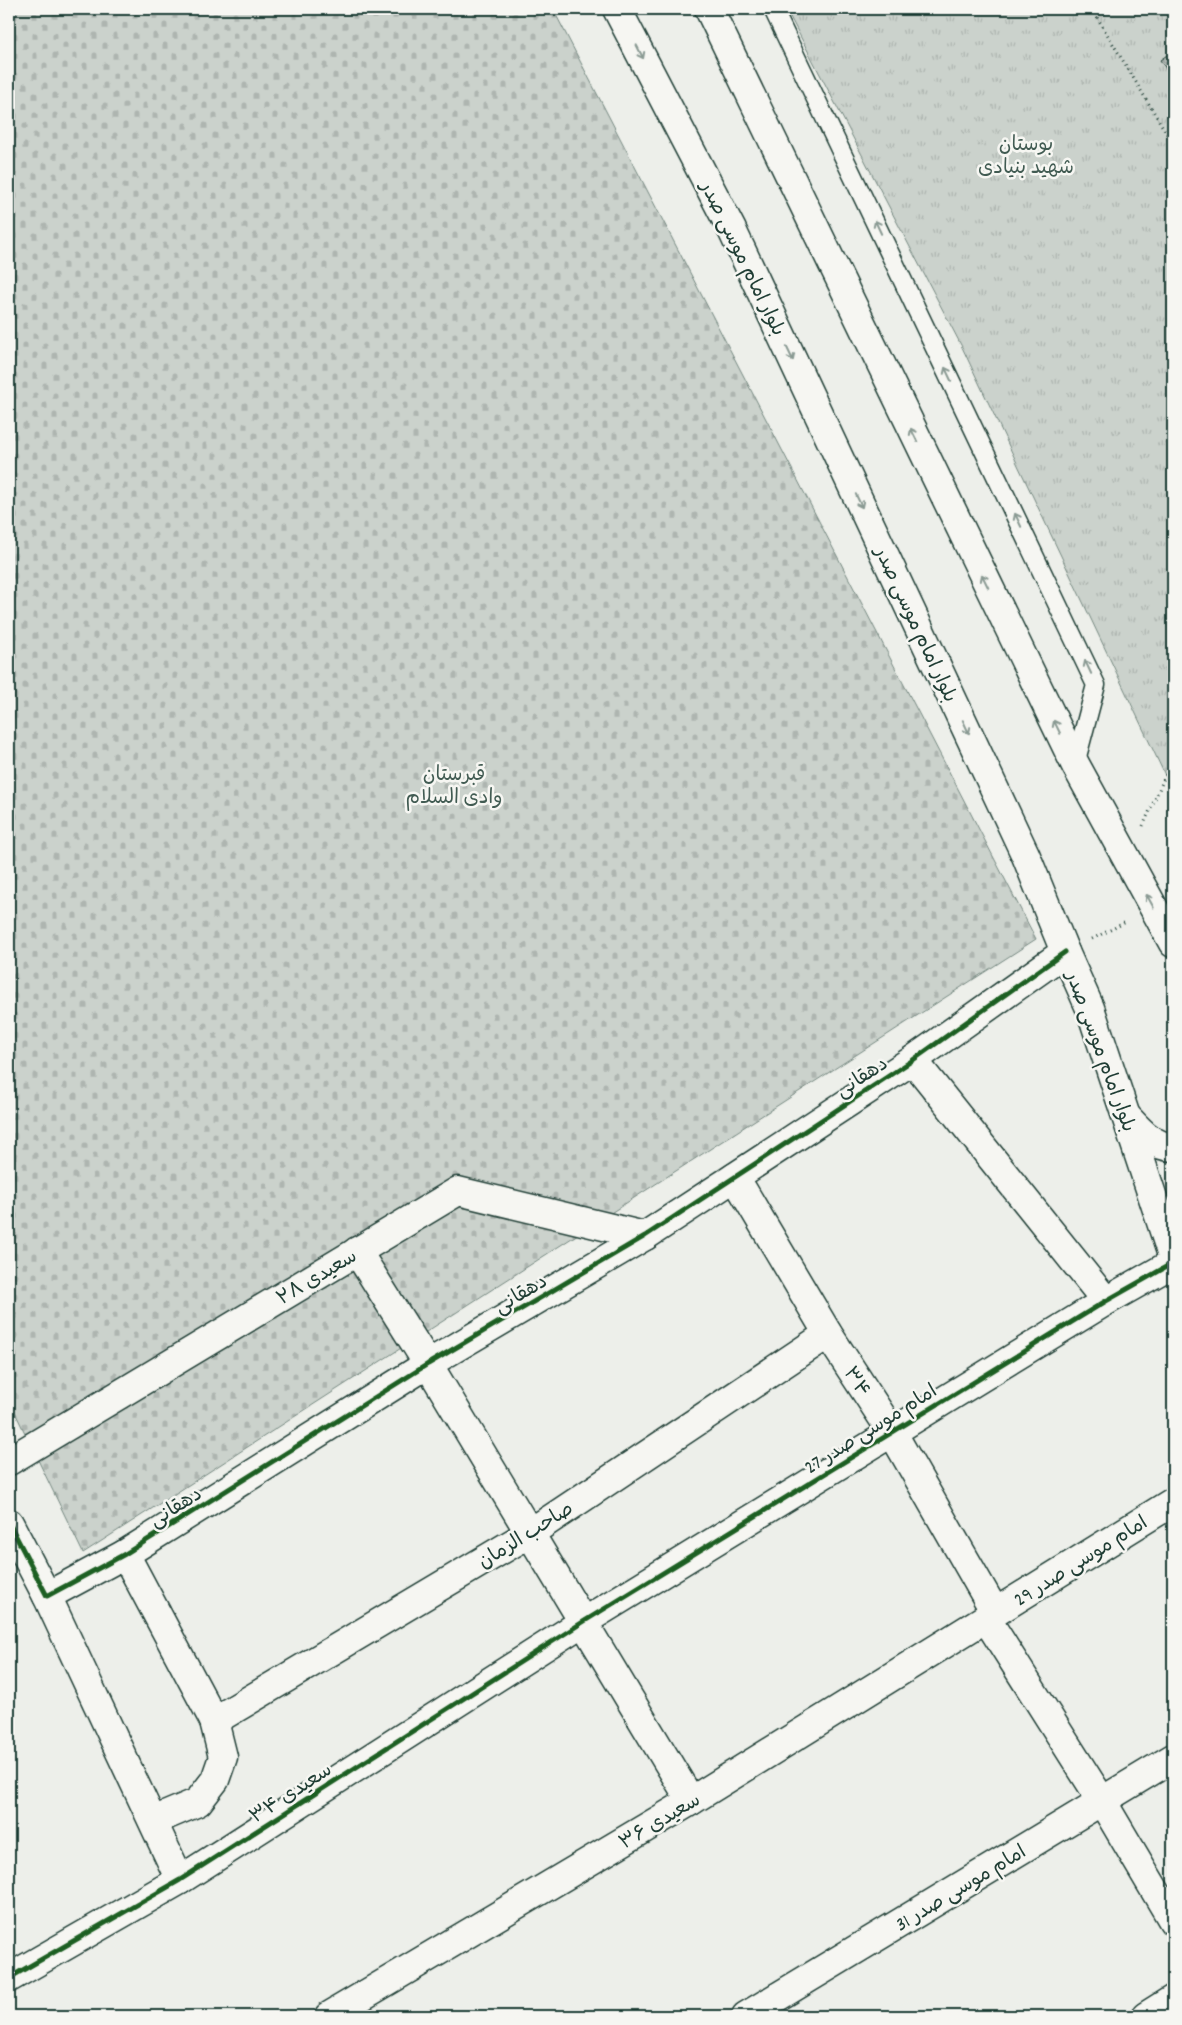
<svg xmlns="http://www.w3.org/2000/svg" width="1182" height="2025" viewBox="0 0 1182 2025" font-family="Dekko,'Playpen Sans Arabic',sans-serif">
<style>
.cemetery{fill:url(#cemetery-stones);stroke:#758880}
.park{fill:url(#park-tufts);stroke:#758880}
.building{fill:url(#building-back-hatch);stroke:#1f3d34}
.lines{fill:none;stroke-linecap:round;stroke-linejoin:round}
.service-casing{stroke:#1f3d34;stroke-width:21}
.minor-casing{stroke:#1f3d34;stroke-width:31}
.primary-casing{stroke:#1f3d34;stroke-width:31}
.path{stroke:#1f3d34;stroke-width:3;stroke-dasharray:1 4;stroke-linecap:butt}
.service{stroke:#f6f6f2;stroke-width:18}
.minor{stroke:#f6f6f2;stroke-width:28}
.primary{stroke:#f6f6f2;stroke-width:28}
.cycleway-casing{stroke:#f6f6f2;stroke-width:8}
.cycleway{stroke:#1b5e20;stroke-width:5}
.oneway{stroke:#8a9a93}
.labels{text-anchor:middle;stroke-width:5;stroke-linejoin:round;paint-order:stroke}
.park-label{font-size:20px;fill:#415b52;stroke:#f6f6f2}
.street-label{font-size:20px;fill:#1f3d34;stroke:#f6f6f2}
</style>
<defs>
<pattern id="cemetery-stones" width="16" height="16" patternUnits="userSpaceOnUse" patternTransform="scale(1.25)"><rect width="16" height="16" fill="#cbd2cc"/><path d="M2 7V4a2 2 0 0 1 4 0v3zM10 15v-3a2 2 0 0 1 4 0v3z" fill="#aeb5b0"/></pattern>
<pattern id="park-tufts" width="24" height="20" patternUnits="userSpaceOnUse" patternTransform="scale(1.25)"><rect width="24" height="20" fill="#cbd2cc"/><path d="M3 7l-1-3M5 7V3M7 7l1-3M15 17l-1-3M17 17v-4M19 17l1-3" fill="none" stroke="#aeb5b0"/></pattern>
<pattern id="building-back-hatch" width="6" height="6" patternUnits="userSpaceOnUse" patternTransform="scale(1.25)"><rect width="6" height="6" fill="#b4bdb8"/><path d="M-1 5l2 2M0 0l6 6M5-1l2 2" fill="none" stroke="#929b96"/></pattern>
</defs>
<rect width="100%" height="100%" fill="#edefea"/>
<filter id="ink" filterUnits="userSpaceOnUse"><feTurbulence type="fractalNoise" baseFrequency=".02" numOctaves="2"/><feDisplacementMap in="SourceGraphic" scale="10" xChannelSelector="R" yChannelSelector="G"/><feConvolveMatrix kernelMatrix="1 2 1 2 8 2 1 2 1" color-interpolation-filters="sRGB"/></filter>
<g filter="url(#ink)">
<path class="cemetery" d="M9,9H553L1036,939L83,1553L9,1400Z"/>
<path class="park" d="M786,9H1173V792L961,345Z"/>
<path class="building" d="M1173,51V79L1160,60Z"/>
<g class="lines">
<defs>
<path id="service" d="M773,9L1096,685L1075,764"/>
<g id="minor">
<path d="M913,1060L1106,1301"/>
<path d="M735,1177L828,1334L892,1432L995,1612"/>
<path d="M357,1251L428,1364L691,1801"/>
<path d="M9,1461L458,1191L645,1236"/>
<path d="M9,1523L47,1596L125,1554L428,1364L645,1236L913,1060L1065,952"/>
<path d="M125,1554L214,1721L223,1757L215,1780L198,1802L153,1821"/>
<path d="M47,1596L180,1880"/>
<path d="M986,1618L1102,1801L1173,1921"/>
<path d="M214,1721L530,1533L828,1334"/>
<path d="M9,1978L180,1880L583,1622L1106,1301L1173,1263"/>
<path d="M329,2016L691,1801L1173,1502"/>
<path d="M746,2016L1173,1758"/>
<path d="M1146,2016L1173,1999"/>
</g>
<g id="primary">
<path d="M617,9L732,230L1026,856L1065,952L1090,1008L1173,1258"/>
<path d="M709,9L1075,764L1173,943"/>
<path d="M1128,1118C1140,1131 1154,1147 1173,1147"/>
</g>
</defs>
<use href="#service" class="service-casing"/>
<use href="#minor" class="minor-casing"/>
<use href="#primary" class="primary-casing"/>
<g class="path">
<path d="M1092,9L1173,144"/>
<path d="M1143,826L1173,758"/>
<path d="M1092,939L1126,922"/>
</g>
<use href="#service" class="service"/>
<use href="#minor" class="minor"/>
<use href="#primary" class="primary"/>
<defs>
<g id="cycleway">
<path d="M9,1523L47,1596L125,1554L428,1364L645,1236L913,1060L1065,952"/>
<path d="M9,1978L180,1880L583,1622L1106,1301L1173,1263"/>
</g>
</defs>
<use href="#cycleway" class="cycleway-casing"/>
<use href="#cycleway" class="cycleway"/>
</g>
<defs><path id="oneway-shaft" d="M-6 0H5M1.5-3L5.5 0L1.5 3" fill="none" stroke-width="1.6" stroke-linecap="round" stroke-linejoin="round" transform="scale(1.25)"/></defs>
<g class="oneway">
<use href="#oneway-shaft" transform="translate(640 52) rotate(63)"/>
<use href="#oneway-shaft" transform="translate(878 227) rotate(-115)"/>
<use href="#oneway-shaft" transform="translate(790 354) rotate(65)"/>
<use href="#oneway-shaft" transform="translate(948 374) rotate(-115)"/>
<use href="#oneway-shaft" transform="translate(914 435) rotate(-116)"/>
<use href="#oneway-shaft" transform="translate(859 501) rotate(65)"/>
<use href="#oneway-shaft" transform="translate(1018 520) rotate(-115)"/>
<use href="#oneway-shaft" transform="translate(985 581) rotate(-116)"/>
<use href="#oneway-shaft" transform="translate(1088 667) rotate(-115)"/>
<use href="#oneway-shaft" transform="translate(966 727) rotate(65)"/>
<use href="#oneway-shaft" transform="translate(1057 727) rotate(-116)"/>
<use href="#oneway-shaft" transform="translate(1150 901) rotate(-119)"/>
</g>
</g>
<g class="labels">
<g class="park-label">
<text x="1026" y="150">بوستان<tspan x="1026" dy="23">شهید بنیادی</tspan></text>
<text x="454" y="780">قبرستان<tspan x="454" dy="23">وادی السلام</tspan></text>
</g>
<g class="street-label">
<text transform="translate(744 258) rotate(64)" y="7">بلوار امام موسی صدر</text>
<text transform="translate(917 624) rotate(65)" y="7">بلوار امام موسی صدر</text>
<text transform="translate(1102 1051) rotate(70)" y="7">بلوار امام موسی صدر</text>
<text transform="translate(861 1076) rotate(-33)" y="7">دهقانی</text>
<text transform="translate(316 1276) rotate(-31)" y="7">سعیدی ۲۸</text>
<text transform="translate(520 1293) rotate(-31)" y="7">دهقانی</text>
<text transform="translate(858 1381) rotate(57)" y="7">۳۴</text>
<text transform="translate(870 1428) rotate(-32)" y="7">امام موسی صدر 27</text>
<text transform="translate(175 1506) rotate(-32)" y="7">دهقانی</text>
<text transform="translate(525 1534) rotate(-32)" y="7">صاحب الزمان</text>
<text transform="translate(1080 1560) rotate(-32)" y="7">امام موسی صدر 29</text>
<text transform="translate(290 1792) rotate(-33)" y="7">سعیدی ۳۴</text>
<text transform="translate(659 1820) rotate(-31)" y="7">سعیدی ۳۶</text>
<text transform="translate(960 1887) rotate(-31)" y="7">امام موسی صدر 31</text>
</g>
</g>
<rect width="1182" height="2025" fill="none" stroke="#f6f6f2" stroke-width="30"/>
<rect x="15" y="15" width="1152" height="1995" fill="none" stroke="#1f3d34" stroke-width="2" filter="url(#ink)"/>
</svg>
